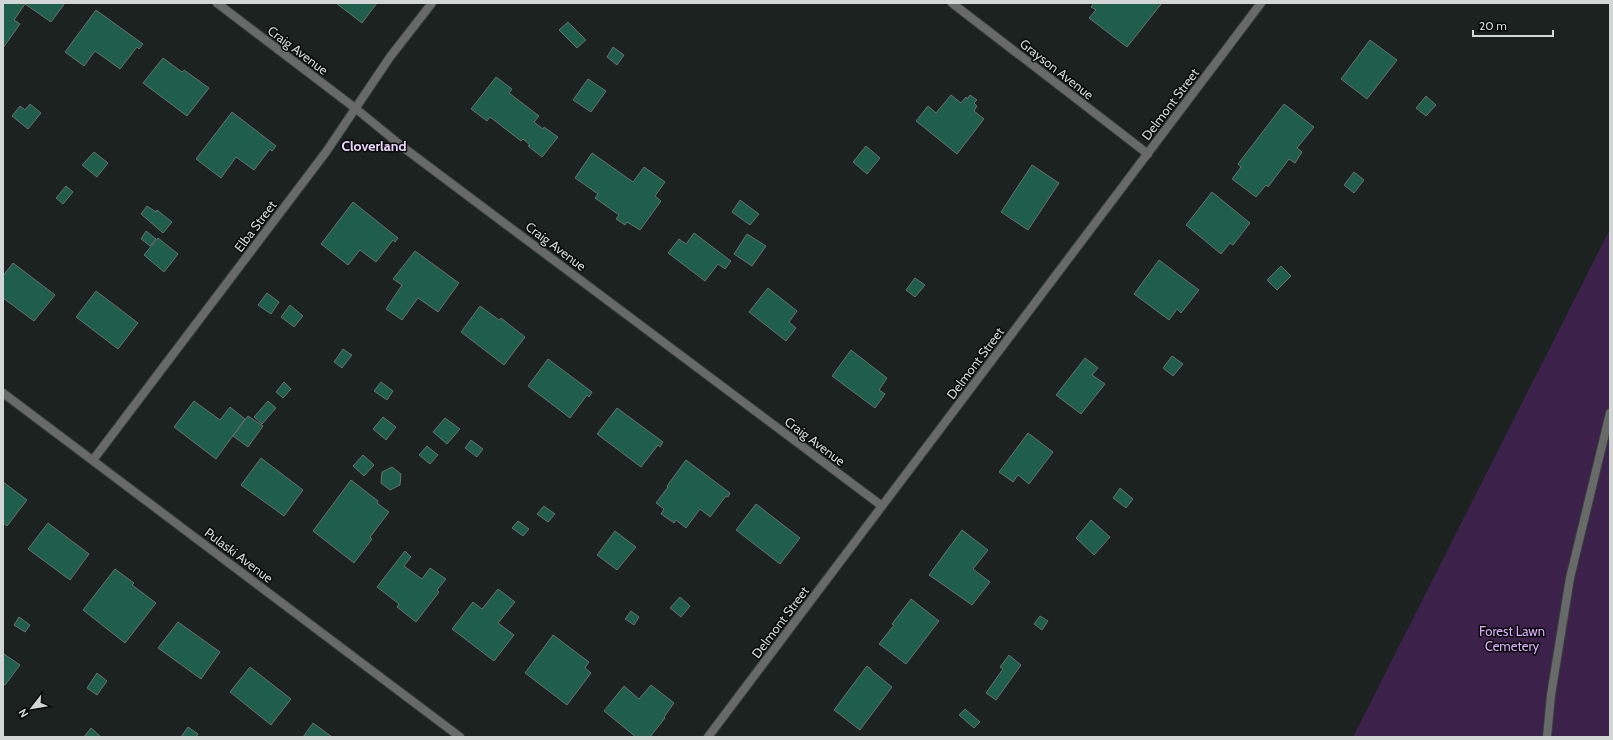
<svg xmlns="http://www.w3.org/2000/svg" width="1613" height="740" viewBox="0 0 1613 740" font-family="Cabin,sans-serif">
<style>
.green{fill:#3c214b}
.building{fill:#1f5e4b;stroke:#68706d}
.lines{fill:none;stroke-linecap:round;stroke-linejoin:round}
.lane-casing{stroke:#383f3c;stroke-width:10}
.street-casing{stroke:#383f3c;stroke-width:10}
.lane{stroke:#676a69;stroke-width:8}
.street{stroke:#676a69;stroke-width:8}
.labels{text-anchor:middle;stroke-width:3;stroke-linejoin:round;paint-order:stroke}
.street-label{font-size:13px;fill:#d2d7d5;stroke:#070a09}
.park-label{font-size:13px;fill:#deaefd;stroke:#070a09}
.neighbourhood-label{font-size:14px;font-weight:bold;fill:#ebd3fc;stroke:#070a09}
</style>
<rect width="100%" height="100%" fill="#1b221f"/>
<path class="green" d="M1610,229V737H1353Z"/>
<g class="building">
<path d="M3,3H65L51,22L25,4L14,20L20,24L3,48Z"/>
<path d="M336,3H377L362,23Z"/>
<path d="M1094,3H1162L1127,47L1089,18L1096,10L1091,7Z"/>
<path d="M96,10L143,44L139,49L137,47L120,69L95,51L84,66L65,52Z"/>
<path d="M568,22L586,40L577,48L559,30Z"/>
<path d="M1370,40L1397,60L1367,99L1341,79Z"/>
<path d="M613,47L624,55L617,65L607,57Z"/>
<path d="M163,58L182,72L184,70L209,88L187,116L143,83Z"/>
<path d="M496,77L512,89L509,93L539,116L534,122L543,129L544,127L558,137L542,157L528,146L530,145L523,139L521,141L490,117L487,121L471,109Z"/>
<path d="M588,79L606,91L591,112L573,100Z"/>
<path d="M951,95L961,103L966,97L967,99L970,95L977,100L974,103L977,106L974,111L984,119L957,154L916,121L928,106L936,113Z"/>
<path d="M1426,96L1436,105L1426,116L1416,108Z"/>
<path d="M30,104L41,113L28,129L12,116L20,106L25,110Z"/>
<path d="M1284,104L1314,127L1297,148L1302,152L1295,163L1289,159L1268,187L1266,185L1256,197L1232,179L1241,167L1238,164Z"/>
<path d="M232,112L276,146L272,151L270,149L254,170L236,157L221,178L196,159Z"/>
<path d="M866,146L880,158L867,174L853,162Z"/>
<path d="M94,152L108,163L97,177L82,165Z"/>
<path d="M592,153L633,182L644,167L665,182L655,196L661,201L640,230L627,222L625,225L616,219L619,215L595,198L598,194L575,178Z"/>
<path d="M1032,165L1059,183L1028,230L1001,212Z"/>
<path d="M1354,172L1364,180L1354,193L1344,185Z"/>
<path d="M66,186L73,192L63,204L56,198Z"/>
<path d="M1212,192L1250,223L1233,245L1230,243L1221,254L1186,225Z"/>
<path d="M740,200L759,214L750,225L732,212Z"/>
<path d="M353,202L398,238L395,242L393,240L376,262L360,250L348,265L321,244Z"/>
<path d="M147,206L156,212L157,210L172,222L163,233L141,214Z"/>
<path d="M146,231L156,239L150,246L141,239Z"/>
<path d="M694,233L731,261L725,269L718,264L705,281L668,253L679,239L686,244Z"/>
<path d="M747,234L766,246L752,266L734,254Z"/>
<path d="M158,238L178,254L164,272L144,255Z"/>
<path d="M415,251L459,283L438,312L418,298L402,320L386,309L402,285L393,279Z"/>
<path d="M1159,260L1199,290L1181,313L1177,309L1169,320L1134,294Z"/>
<path d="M13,263L55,295L34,321L3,298V276Z"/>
<path d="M1281,266L1291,276L1277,290L1267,280Z"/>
<path d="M915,278L925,285L915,297L906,290Z"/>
<path d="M768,288L797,311L789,322L796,328L786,341L749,312Z"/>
<path d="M96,291L138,323L118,349L76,317Z"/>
<path d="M267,293L279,302L271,314L258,305Z"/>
<path d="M290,305L303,316L294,327L281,317Z"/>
<path d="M480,306L499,320L501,318L525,337L504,365L461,332Z"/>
<path d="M343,349L352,355L342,368L334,362Z"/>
<path d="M851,350L887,378L879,390L885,394L875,408L832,376Z"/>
<path d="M1172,356L1183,364L1173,376L1163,368Z"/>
<path d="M1085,358L1098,368L1092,375L1105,384L1081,414L1056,395Z"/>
<path d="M548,359L592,392L589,397L587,395L570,418L528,386Z"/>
<path d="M284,382L291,389L283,398L276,392Z"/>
<path d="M381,382L393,391L387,400L374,391Z"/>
<path d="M194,401L220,420L230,407L245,419L216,459L174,427Z"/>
<path d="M268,401L276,408L262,424L254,417Z"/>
<path d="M617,408L663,442L660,447L658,445L641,467L597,434Z"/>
<path d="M248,416L263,426L248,447L233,436Z"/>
<path d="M383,417L396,427L386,440L373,429Z"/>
<path d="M445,418L460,429L447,444L433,432Z"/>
<path d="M1028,433L1053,452L1029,484L1018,475L1013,482L999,472Z"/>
<path d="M471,440L483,449L477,457L465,448Z"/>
<path d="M427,446L438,455L430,464L419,455Z"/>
<path d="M363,455L374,465L364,476L353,466Z"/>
<path d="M261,458L303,490L284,516L241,485Z"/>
<path d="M686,460L730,493L728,497L726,496L710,517L700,509L686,528L676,520L674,523L661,514L664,509L656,503L668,487L667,486Z"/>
<path d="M392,467L401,474L400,485L390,490L381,483L382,472Z"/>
<path d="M351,480L378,501L377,503L389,512L370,537L372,539L354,563L313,531Z"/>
<path d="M3,482L27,500L7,526L3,523Z"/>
<path d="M1120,488L1133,499L1126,508L1113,498Z"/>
<path d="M756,504L800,538L780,564L736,530Z"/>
<path d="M544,506L555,514L548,522L537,514Z"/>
<path d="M1091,520L1110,537L1094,555L1076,538Z"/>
<path d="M518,521L529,529L523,536L512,528Z"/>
<path d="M48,523L89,554L70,580L28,549Z"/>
<path d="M962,530L988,550L973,569L990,582L972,605L929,575Z"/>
<path d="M615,531L636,547L617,570L597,555Z"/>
<path d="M405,551L411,557L404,566L422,579L430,568L446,579L437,590L439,592L416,622L397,607L399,604L377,587Z"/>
<path d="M115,569L134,583L132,585L156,603L125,643L83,610Z"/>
<path d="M498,589L515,602L498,623L514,635L494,661L452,629L473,602L482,609Z"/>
<path d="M680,597L690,606L681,617L670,608Z"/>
<path d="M911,599L939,621L906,664L879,644L894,625L892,624Z"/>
<path d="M631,611L639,617L634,625L625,619Z"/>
<path d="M1040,616L1048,621L1042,630L1034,624Z"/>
<path d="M19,617L30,625L25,632L14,625Z"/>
<path d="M178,622L220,652L201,679L158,648Z"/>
<path d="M553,635L589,662L585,668L591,673L567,705L525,673Z"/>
<path d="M4,654L20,665L5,685L3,684V655Z"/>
<path d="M1009,655L1021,665L996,700L986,693L1003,669L1000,667Z"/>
<path d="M867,666L871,669V670L892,687L860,730L834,710Z"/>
<path d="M250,667L291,699L271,725L230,692Z"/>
<path d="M97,673L107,681L97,695L87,688Z"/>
<path d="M651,685L674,703L664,717L665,718L650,737H636L604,711L624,686L639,699Z"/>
<path d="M965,709L980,722L974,728L959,715Z"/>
<path d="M313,723L332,737H303Z"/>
<path d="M188,727L198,734L196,737H181Z"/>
<path d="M91,728L101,737H84Z"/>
</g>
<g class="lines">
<defs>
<path id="lane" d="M1547,737L1551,695L1570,578L1610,413"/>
<g id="street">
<path d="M217,3L355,108L404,148L882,506"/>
<path d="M952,3L1148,154"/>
<path d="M3,393L460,737"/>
<path d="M93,460L326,152L390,57L432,3"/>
<path d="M708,737L1261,3"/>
</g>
</defs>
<use href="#lane" class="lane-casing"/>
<use href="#street" class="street-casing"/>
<use href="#lane" class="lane"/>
<use href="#street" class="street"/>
</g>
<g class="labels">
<g class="street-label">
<text transform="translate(298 50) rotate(37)" y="5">Craig Avenue</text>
<text transform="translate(1057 69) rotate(38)" y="5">Grayson Avenue</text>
<text transform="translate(1170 104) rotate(-53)" y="5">Delmont Street</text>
<text transform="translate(255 226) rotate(-53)" y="5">Elba Street</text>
<text transform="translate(556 246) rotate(37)" y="5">Craig Avenue</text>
<text transform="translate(975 363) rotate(-53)" y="5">Delmont Street</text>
<text transform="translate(815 441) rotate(37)" y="5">Craig Avenue</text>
<text transform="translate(239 555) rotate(37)" y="5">Pulaski Avenue</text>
<text transform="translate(780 622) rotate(-53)" y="5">Delmont Street</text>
</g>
<g class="park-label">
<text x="1512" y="636">Forest Lawn<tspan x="1512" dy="15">Cemetery</tspan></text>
</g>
<g class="neighbourhood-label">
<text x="374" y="151">Cloverland</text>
</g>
</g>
<rect width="1613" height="740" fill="none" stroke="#d2d7d5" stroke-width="8"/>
<g transform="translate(32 708) rotate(239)" stroke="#070a09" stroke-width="3" paint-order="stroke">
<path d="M0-3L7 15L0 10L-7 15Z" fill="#d2d7d5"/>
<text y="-6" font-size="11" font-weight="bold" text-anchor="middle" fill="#d2d7d5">N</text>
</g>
<path d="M1473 30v6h80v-6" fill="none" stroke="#d2d7d5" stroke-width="2"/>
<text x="1479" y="30" font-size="12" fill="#d2d7d5" stroke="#070a09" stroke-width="3" paint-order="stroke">20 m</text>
</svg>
